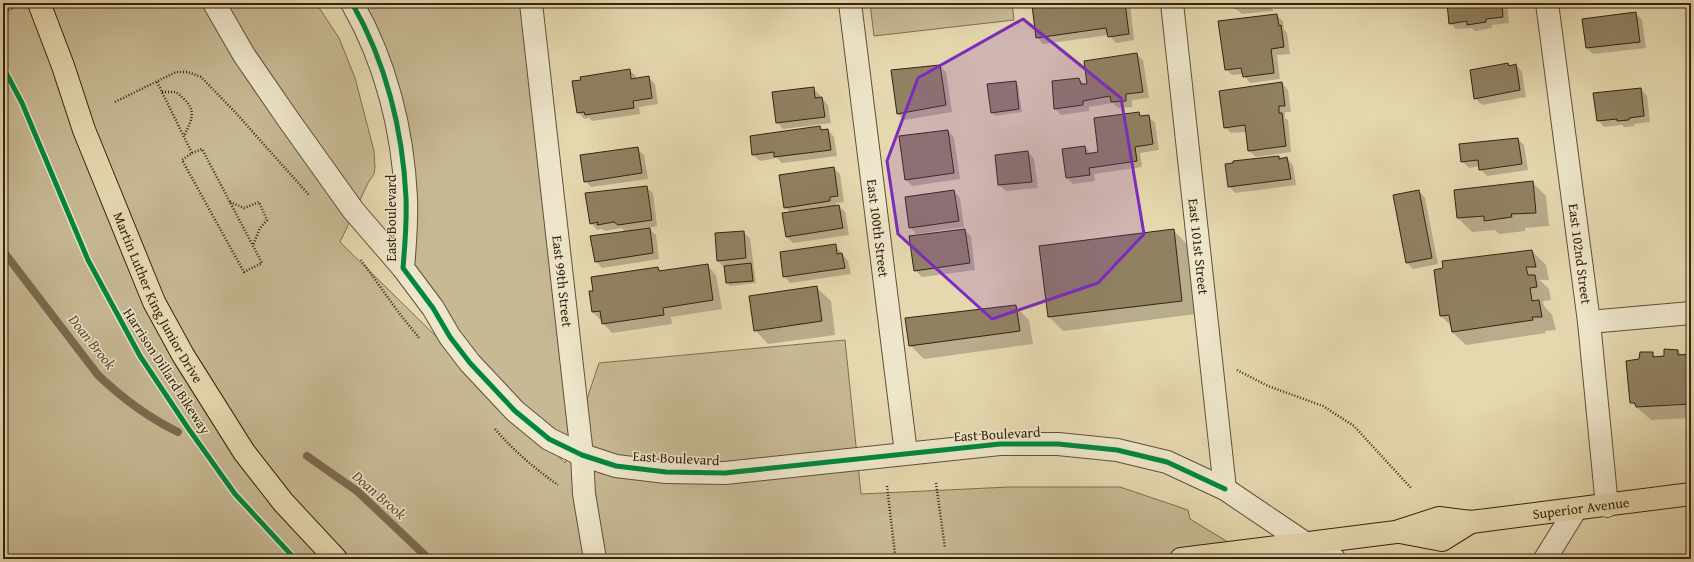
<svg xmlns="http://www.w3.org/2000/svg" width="1694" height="562" viewBox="0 0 1694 562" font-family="'Gentium Book Plus',serif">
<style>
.green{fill:#c7b994;stroke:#7e6e52}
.shadow{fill:#0003}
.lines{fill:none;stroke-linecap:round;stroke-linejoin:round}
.stream{stroke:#7a6a4f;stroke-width:8}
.building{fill:#908162;stroke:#34230f}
.minor-casing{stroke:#605037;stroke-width:24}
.major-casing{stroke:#34230f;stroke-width:24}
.path{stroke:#34230f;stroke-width:2.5;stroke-dasharray:1 2;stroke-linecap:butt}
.minor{stroke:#eee6cb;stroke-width:22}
.major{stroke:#e5d8af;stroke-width:22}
.cycleway-casing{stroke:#eee6cb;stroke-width:8}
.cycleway{stroke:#00873e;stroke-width:5}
.marked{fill:#7b2cbf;fill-opacity:0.2;stroke:#7b2cbf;stroke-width:3;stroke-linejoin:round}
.labels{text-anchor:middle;stroke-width:3;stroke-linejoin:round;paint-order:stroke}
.street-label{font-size:14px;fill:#34230f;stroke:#eee6cb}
.water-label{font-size:15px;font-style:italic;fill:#5d4d34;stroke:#eee6cb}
</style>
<rect width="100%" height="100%" fill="#e5d8af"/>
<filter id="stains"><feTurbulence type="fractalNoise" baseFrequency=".005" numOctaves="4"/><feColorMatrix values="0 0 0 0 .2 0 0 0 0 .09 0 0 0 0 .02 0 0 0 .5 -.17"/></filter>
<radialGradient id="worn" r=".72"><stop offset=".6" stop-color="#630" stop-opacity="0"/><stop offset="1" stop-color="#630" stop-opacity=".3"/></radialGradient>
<g class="green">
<path d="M3,3H316L339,38L355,78L374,151L375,167L374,174L368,183L340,242L565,463L570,449L549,439L403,268L404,169L352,3H531L579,423L599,363L845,340L861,494L1009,487H1120L1188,510L1190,519L1256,559H3Z"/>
<path d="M870,3H1012L1014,20L874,36Z"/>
</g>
<g class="shadow">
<path d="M743,3H791L749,9Z"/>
<path d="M1052,3H1130L1134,40L1116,43L1109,35L1043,44L1037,37Z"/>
<path d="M1235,3H1278V7H1272L1273,11L1242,14L1235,8Z"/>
<path d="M1448,3H1507L1509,23L1492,25V28L1475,31L1472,28L1456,29L1450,23Z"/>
<path d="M1636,14L1642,20L1646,48L1593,54L1587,48Z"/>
<path d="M1276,15L1283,21L1284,29L1287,33L1290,54L1277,55L1280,79L1250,83L1243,74L1232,75L1226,69Z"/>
<path d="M1136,54L1143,60L1149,98L1132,100V107L1118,108L1113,103L1089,107V111L1061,115L1055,109L1079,79L1085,85H1088Z"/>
<path d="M1508,64L1510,66L1516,65L1522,72L1526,97L1482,105L1475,98Z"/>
<path d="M940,66L946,72L952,112L904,120L898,114Z"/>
<path d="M629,70L636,76V79L648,77L655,84L658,104L639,107L640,114L592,121L589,118L584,119L578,112Z"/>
<path d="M1015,82L1018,85L1022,112L995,116L992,112Z"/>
<path d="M1282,83L1288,90L1291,112H1285V118L1288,120L1291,152L1256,157L1249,151L1247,132L1231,133L1225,127Z"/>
<path d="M813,88L820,95V99L822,98L828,105L831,123L783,129L777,122Z"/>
<path d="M1641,89L1647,96L1650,122L1634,124L1635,126L1624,127L1622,125L1604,127L1598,120Z"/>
<path d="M1138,113L1142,117L1148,116L1155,123L1159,150L1140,153L1142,167L1094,174L1095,181L1073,184L1067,178L1063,150L1085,147L1091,154L1099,153Z"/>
<path d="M820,127L824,131L828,130L834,137L837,156L782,163L777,158L760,161L753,155Z"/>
<path d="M948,131L954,138L960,179L912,186L906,180Z"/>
<path d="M1518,139L1524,145L1528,170L1487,176L1480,169V166L1469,168L1462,161Z"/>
<path d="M637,149L644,155L648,179L591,187L585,181Z"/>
<path d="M1028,152L1034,159L1038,188L1006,191L999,185Z"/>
<path d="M1278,157L1281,159L1287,158L1293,165L1296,185L1235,193L1229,186Z"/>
<path d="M834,168L840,174L844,202L836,203V206H839L845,212L849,235L793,243L786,236L790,212L785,207Z"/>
<path d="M1532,182L1546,196L1549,226L1525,228V231L1499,234L1495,230L1472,232L1458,218Z"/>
<path d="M646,187L653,193L657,226L648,228L656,235L659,259L602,268L596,261L626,232L621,228L605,231L602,229L597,230L591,223Z"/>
<path d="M954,191L960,198L964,227L916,234L910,227Z"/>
<path d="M1419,191L1425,198L1438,264L1413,269L1407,263L1394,196Z"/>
<path d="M964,230L971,236L975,270L922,277L915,270Z"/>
<path d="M1173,230L1187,244L1196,314L1063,331L1049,317L1040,247Z"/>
<path d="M743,232L750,238L756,283L730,286L727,282L725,268L718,261Z"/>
<path d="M835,245L848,261L851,274L790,283L784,276Z"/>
<path d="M1532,251L1546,265L1549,280H1540L1549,289L1551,300L1543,301L1544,306L1552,315L1556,330L1545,331L1546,333L1466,345L1452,332V327L1441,316Z"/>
<path d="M707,265L716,275L722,309L671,317L672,324L612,333L593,312L658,268L662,272Z"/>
<path d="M817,288L831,301L835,335L768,344L755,330Z"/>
<path d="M1015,306L1029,320L1033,344L924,359L910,345Z"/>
<path d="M1678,351L1682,355H1691V418L1651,420L1631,402L1640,360L1652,353L1657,358L1665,357Z"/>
</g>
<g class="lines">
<g class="stream">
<path d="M3,251L98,375C122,398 147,417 178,432"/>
<path d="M307,456L357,491L429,559"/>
</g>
</g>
<g class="building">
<path d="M1044,3H1125L1129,34L1108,37L1106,28L1036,38L1032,5Z"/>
<path d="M1234,3H1267V5L1234,8Z"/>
<path d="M1447,3H1502L1503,17L1486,19V22L1467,25V21L1449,24Z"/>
<path d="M1636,12L1640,42L1586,48L1582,19Z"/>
<path d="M1277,14L1279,26L1281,25L1284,47L1271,49L1274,73L1243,77L1241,68L1225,70L1218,21Z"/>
<path d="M1137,53L1143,92L1126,94V101L1111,102L1110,96L1083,101V105L1054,109L1052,81L1079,78L1081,84H1087L1084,61Z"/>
<path d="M1508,63L1509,66L1516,64L1520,90L1474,99L1470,70Z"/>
<path d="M940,65L946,105L897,114L891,70Z"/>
<path d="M630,69L631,79L649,76L652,98L633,101L634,108L585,115L584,112L577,113L572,81L581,80L580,77Z"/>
<path d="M1016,81L1019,109L991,113L987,84Z"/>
<path d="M1282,82L1285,106H1279V113H1282L1286,146L1248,151L1245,125L1224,128L1219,91Z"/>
<path d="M814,87L815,98L822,97L825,117L776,123L772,92Z"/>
<path d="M1641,88L1644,116L1629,118V120L1617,121V119L1597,121L1593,93Z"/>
<path d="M1139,112L1140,116L1149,115L1153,144L1135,147L1137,161L1089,168L1090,175L1066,178L1062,149L1085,146L1086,154L1098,152L1094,118Z"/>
<path d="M820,126L821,130L828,129L831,150L774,157V152L752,155L750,136Z"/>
<path d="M948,130L954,173L905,180L899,136Z"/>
<path d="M1518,138L1522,164L1479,170L1478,160L1461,162L1459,144Z"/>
<path d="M638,147L642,173L584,182L580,155Z"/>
<path d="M1028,151L1032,182L998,185L995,155Z"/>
<path d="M1279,156V159L1287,157L1291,179L1228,187L1225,164L1233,163V161Z"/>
<path d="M834,167L838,196L830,197V201L784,208L779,175Z"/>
<path d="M1533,181L1536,213L1511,214L1512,217L1484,221V216L1457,218L1454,190Z"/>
<path d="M647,186L652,220L618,225L614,222L597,225L598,222L590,224L585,193Z"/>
<path d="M954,190L959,221L909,228L905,197Z"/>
<path d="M1419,190L1432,258L1406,263L1393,195Z"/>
<path d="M839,205L843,228L786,237L782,213Z"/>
<path d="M650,228L653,253L595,262L590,236Z"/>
<path d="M965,229L970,263L914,271L909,236Z"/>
<path d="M1174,229L1182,301L1048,317L1039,246Z"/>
<path d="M744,231L746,258L717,261L715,233Z"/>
<path d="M836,244L837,254L842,253L845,268L783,277L780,252Z"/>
<path d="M1532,250L1536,267H1526L1528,275H1535L1537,287L1530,288L1532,301L1539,300L1542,317H1532L1533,320L1452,332L1449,315L1440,316L1434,270L1443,268L1442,261Z"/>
<path d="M751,263L753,281L726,283L724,266Z"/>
<path d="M708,264L713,300L663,308L664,315L602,324L600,311L592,312L589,291H593L591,277L658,267L659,271Z"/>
<path d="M817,286L822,321L754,331L749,296Z"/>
<path d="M1016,305L1020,331L909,346L905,318Z"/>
<path d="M1664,349L1678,350V355L1691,354V349V404L1636,407L1635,403H1630L1626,361L1639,359L1640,352H1653V357L1664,356Z"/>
</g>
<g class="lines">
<defs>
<g id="minor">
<path d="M214,3L244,55L288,119L353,210L403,268"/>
<path d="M352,3C386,62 403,131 406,198C407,222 405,245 403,268L433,308L450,337L470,363L515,411L549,439L582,455L616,466L666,472L725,473L1000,444H1058L1117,450L1167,462L1225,489L1305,543L1334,559"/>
<path id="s1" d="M531,3L582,455L584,494L595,559"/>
<path id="s2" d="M850,3L906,453"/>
<path id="s3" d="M1172,3L1225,489"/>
<path id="s4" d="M1547,3L1589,322L1607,506"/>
<path d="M1589,322L1691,313"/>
<path d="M1545,559L1576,509"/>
</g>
<g id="major">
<path id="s5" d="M39,3L63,66L84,130L154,302L183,355L244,452L283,502L336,559"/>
<path d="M1400,532L1442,540L1471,522"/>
<path id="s6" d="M1181,559L1396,532L1439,518L1471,522L1691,494"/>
</g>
</defs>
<use href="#minor" class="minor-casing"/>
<use href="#major" class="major-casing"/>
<g class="path">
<path d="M3,13L13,8"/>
<path d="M157,82L192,153L182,160L244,272L262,263L202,149L192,153"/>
<path d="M162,92H176C196,108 195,114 184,136"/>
<path d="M115,102L176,72H188L201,77L235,112L309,195"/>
<path d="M230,202L244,208L259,202L267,220L260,228L253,245"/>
<path d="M361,260L399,313L420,339"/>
<path d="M1237,370L1268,386L1323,406L1354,426L1411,488"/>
<path d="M495,429C514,451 534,468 558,485"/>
<path d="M936,483L945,548"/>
<path d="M887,486L895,554"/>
</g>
<use href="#minor" class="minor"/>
<use href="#major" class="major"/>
<defs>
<g id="cycleway">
<path d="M352,3C386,62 403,131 406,198C407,222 405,245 403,268L433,308L450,337L470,363L515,411L549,439L582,455L616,466L666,472L725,473L1000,444H1058L1117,450L1167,462L1225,489"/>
<path d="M3,67L22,103L88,260L140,356L188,428L235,494L295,559"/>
</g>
</defs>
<use href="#cycleway" class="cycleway-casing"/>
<use href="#cycleway" class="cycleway"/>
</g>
<path class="marked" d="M1023,19L1121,98L1144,234L1098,283L992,319L898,234L887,161L918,78Z"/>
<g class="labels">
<g class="street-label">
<text transform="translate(391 218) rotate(-90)" y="5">East Boulevard</text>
<text dy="5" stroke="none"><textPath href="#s2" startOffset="227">East 100th Street</textPath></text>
<text dy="5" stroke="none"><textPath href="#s3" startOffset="245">East 101st Street</textPath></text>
<text dy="5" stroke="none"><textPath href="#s4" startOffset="253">East 102nd Street</textPath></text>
<text dy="5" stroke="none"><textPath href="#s1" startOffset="280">East 99th Street</textPath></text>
<text dy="5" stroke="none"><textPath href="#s5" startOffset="318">Martin Luther King Junior Drive</textPath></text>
<text transform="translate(167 371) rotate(57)" y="5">Harrison Dillard Bikeway</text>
<text transform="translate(997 434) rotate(-3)" y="5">East Boulevard</text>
<text transform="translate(676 458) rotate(3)" y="5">East Boulevard</text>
<text dy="5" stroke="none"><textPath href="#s6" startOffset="405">Superior Avenue</textPath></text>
</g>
<g class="water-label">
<text transform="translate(92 342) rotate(51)" y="5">Doan Brook</text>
<text transform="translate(379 495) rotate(41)" y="5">Doan Brook</text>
</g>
</g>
<rect width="1694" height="562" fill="none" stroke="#e5d8af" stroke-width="16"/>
<rect x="4" y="4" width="1686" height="554" fill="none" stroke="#34230f" stroke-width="2"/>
<rect x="8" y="8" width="1678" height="546" fill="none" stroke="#34230f"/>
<rect width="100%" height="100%" filter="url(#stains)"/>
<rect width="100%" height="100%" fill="url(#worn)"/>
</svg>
